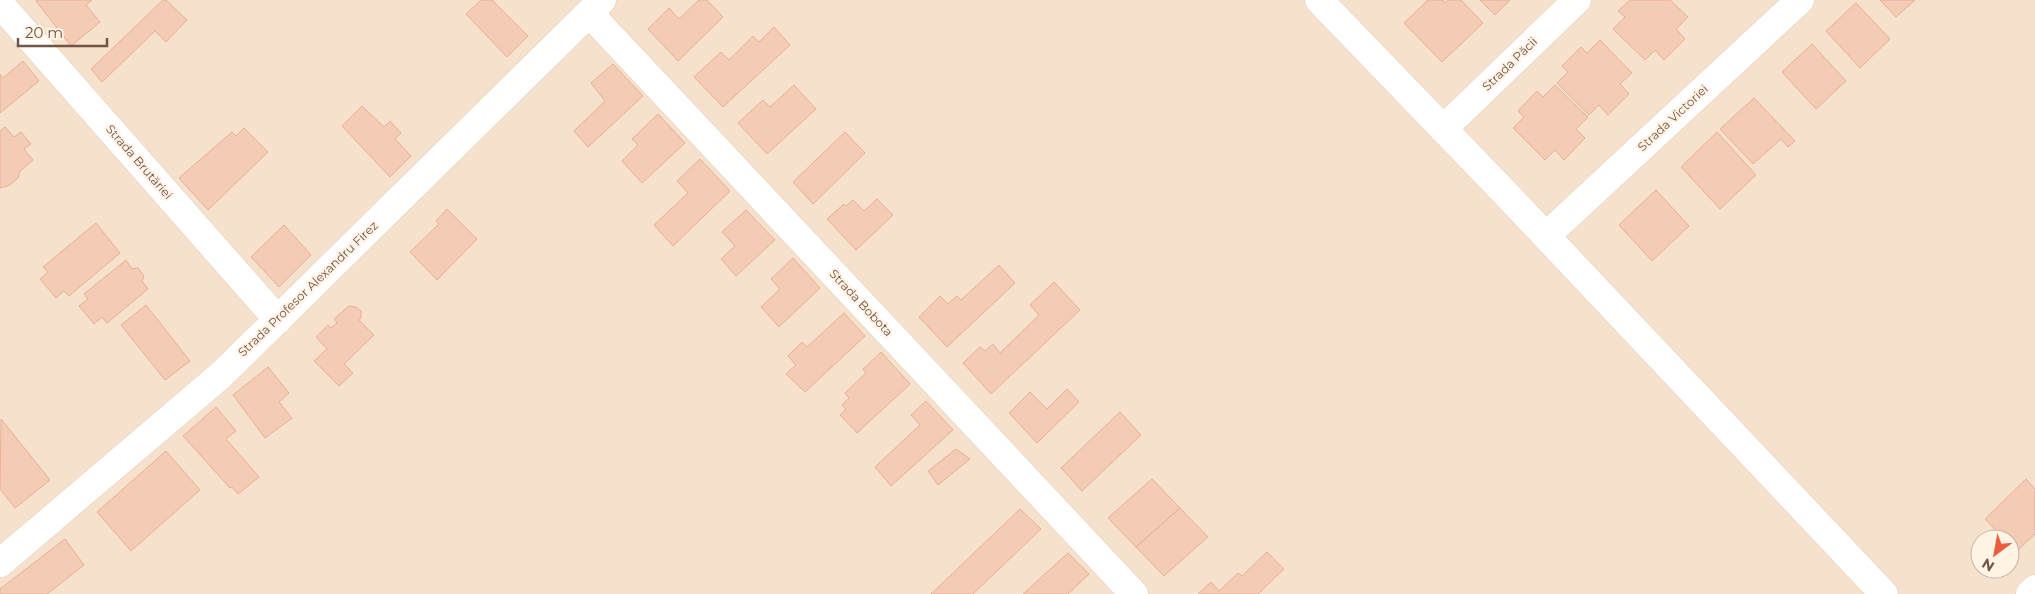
<svg xmlns="http://www.w3.org/2000/svg" width="2035" height="594" viewBox="0 0 2035 594" font-family="Montserrat,sans-serif">
<style>
.residential{fill:#f5e1cc;fill-rule:evenodd}
.building{fill:#f4cbb4;stroke:#e8b094}
.lines{fill:none;stroke-linecap:round;stroke-linejoin:round}
.minor-casing{stroke:#e4cdbd;stroke-width:29}
.minor{stroke:#fff;stroke-width:28}
.labels{text-anchor:middle;stroke-width:4.5;stroke-linejoin:round;paint-order:stroke}
.street-label{font-size:12px;fill:#745445;stroke:#fff4e6}
</style>
<rect width="100%" height="100%" fill="#fdf0de"/>
<path class="residential" d="M0,0H2035V594H0ZM1980,539H2010V569H1980Z"/>
<g class="building">
<path d="M37,0H92L86,5L100,22L71,46L36,1Z"/>
<path d="M163,0H166L187,20L166,42L155,31L102,82L91,69Z"/>
<path d="M481,0H492L528,36L507,57L466,14Z"/>
<path d="M699,0H707L723,17L678,61L648,29L669,8L679,19Z"/>
<path d="M1428,0H1443L1445,3L1448,0H1461L1483,23L1442,62L1404,23Z"/>
<path d="M1480,0H1510L1495,15Z"/>
<path d="M1630,0H1670L1688,17L1676,29L1685,39L1664,60L1655,50L1645,60L1613,29L1625,17L1618,11Z"/>
<path d="M1880,0H1915L1896,17Z"/>
<path d="M1856,3L1890,39L1860,68L1826,31Z"/>
<path d="M774,27L790,45L723,107L694,77L721,52L729,60L753,36L759,42Z"/>
<path d="M1600,40L1632,73L1620,84L1629,94L1608,115L1599,105L1589,115L1557,83L1568,72L1562,66L1581,47L1587,53Z"/>
<path d="M1812,44L1846,81L1816,109L1782,72Z"/>
<path d="M23,61L39,81L0,113V74L3,78Z"/>
<path d="M613,64L643,96L588,147L574,131L605,101L591,83Z"/>
<path d="M794,85L816,109L767,154L738,123L763,100L770,107Z"/>
<path d="M1555,85L1588,117L1576,129L1585,138L1564,160L1555,150L1545,160L1513,128L1524,117L1518,111L1537,91L1543,97Z"/>
<path d="M1754,98L1795,141L1788,147L1781,139L1753,164L1720,129Z"/>
<path d="M362,106L384,127L390,121L401,133L395,139L411,156L390,177L342,126Z"/>
<path d="M658,114L685,143L642,183L622,161L638,145L632,139Z"/>
<path d="M5,127L14,137L21,132L31,144L24,149L33,160L20,171L18,178L8,186L0,188V131Z"/>
<path d="M244,128L268,152L208,210L179,178L232,132L236,136Z"/>
<path d="M845,132L865,153L813,204L793,182Z"/>
<path d="M1717,132L1756,175L1720,209L1681,167Z"/>
<path d="M700,159L730,191L673,246L654,225L688,193L677,181Z"/>
<path d="M1656,190L1689,226L1652,261L1619,225Z"/>
<path d="M877,199L893,215L856,250L827,219L844,204L846,206L853,200L864,211Z"/>
<path d="M447,209L477,239L437,280L410,252L439,224L436,221Z"/>
<path d="M746,210L775,240L736,276L721,259L735,246L722,232Z"/>
<path d="M96,223L120,253L69,296L64,291L56,298L40,279L48,272L43,267Z"/>
<path d="M284,225L311,255L279,287L251,257Z"/>
<path d="M793,258L820,288L779,327L761,307L780,289L771,279Z"/>
<path d="M126,260L132,269L138,268L144,276L142,281L148,289L107,323L102,317L94,324L79,306L88,299L84,294Z"/>
<path d="M999,265L1015,283L947,347L919,317L940,296L948,304L957,296L961,300Z"/>
<path d="M1054,282L1080,310L991,394L963,363L980,347L985,351L993,344L1000,353L1039,315L1030,305Z"/>
<path d="M146,305L190,361L165,380L121,325Z"/>
<path d="M349,306L356,307L361,311V318L359,320L374,335L344,364L353,373L339,386L314,361L327,349L316,337L328,325L331,328L337,323L334,319Z"/>
<path d="M844,313L865,336L805,392L786,374L796,365L788,356L802,342L807,347Z"/>
<path d="M881,352L910,384L857,433L840,415L846,409L842,405L849,398L845,393L866,373L863,369Z"/>
<path d="M268,367L289,393L279,402L292,418L265,438L233,395Z"/>
<path d="M1067,389L1079,402L1037,443L1009,413L1030,392L1047,409Z"/>
<path d="M926,401L953,430L891,486L875,467L920,425L911,415Z"/>
<path d="M216,407L236,431L226,439L259,477L238,494L232,487L230,488L183,436Z"/>
<path d="M1120,412L1141,435L1082,491L1061,468Z"/>
<path d="M1,419L50,480L15,508L0,489Z"/>
<path d="M956,449L970,459L938,485L928,471Z"/>
<path d="M166,451L200,490L131,551L97,512Z"/>
<path d="M1152,479L1180,508L1136,547L1108,518Z"/>
<path d="M2026,479L2035,489V534L2016,552L2010,545V539H2004L1985,519Z"/>
<path d="M1180,508L1208,537L1164,576L1136,547Z"/>
<path d="M1020,509L1041,529L973,594H931Z"/>
<path d="M65,539L84,565L47,594H0V589Z"/>
<path d="M1267,552L1284,569L1258,594H1198L1211,582L1219,591L1238,573L1242,576Z"/>
<path d="M1068,553L1089,574L1068,594H1023Z"/>
</g>
<g class="lines">
<defs>
<g id="minor">
<path d="M1319,0L1508,196L1884,594"/>
<path d="M0,4L278,320"/>
<path d="M589,13L1134,594"/>
<path d="M1443,129L1577,0"/>
<path d="M1546,236L1800,0"/>
<path d="M0,563L221,375L602,0"/>
<path d="M2030,594L2035,589"/>
</g>
</defs>
<use href="#minor" class="minor-casing"/>
<use href="#minor" class="minor"/>
</g>
<g class="labels">
<g class="street-label">
<text transform="translate(1510 64) rotate(-44)" y="4">Strada Păcii</text>
<text transform="translate(1673 118) rotate(-43)" y="4">Strada Victoriei</text>
<text transform="translate(139 162) rotate(49)" y="4">Strada Brutăriei</text>
<text transform="translate(308 289) rotate(-44)" y="4">Strada Profesor Alexandru Firez</text>
<text transform="translate(861 303) rotate(47)" y="4">Strada Bobota</text>
</g>
</g>
<g transform="translate(1995 554) rotate(212)"><circle r="24" fill="#fff4e6" stroke="#c7b4a6"/>
<path d="M0-4L9 19L0 12L-9 19Z" fill="#ef5c3b"/>
<text y="-8" font-size="14" font-weight="bold" text-anchor="middle" fill="#745445">N</text>
</g>
<path d="M18 38v8h89v-8" fill="none" stroke="#745445" stroke-width="2.5"/>
<text x="25" y="38" font-size="15" fill="#745445" stroke="#fff4e6" stroke-width="4" paint-order="stroke">20 m</text>
</svg>
